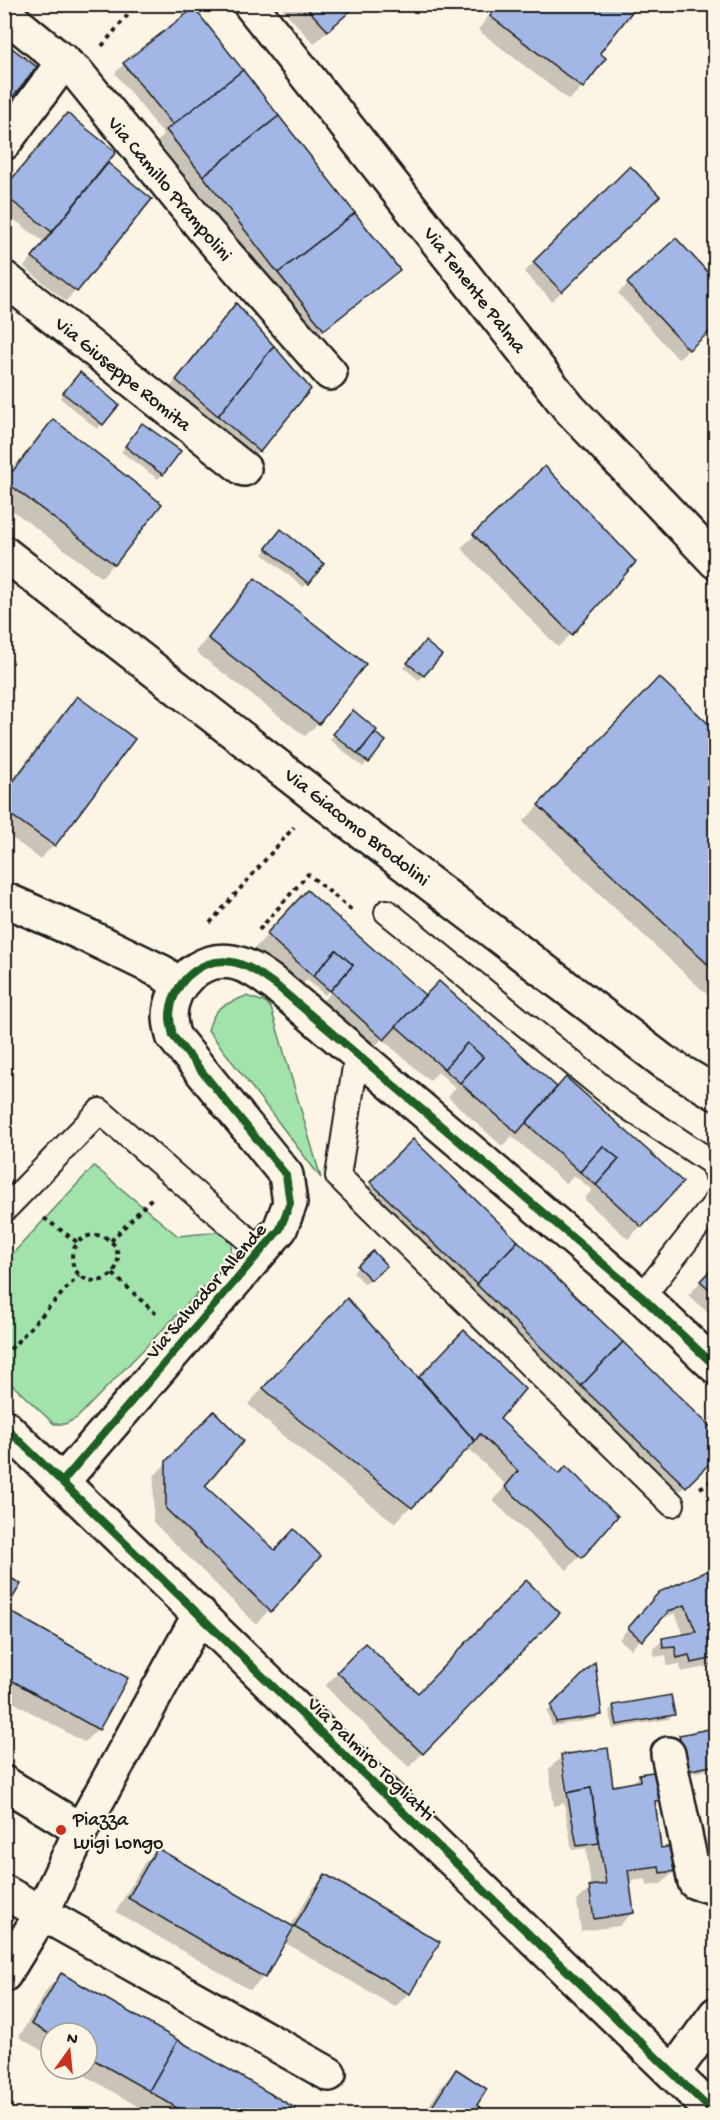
<svg xmlns="http://www.w3.org/2000/svg" width="720" height="2120" viewBox="0 0 720 2120" font-family="'Gochi Hand',sans-serif">
<style>
.green{fill:#a2e3ac;stroke:#5f8064;stroke-width:1.5}
.shadow{fill:#0003;fill-rule:evenodd}
.building{fill:#a2b7e5;stroke:#1c1c1c;stroke-width:1.5}
.lines{fill:none;stroke-linecap:round;stroke-linejoin:round}
.service-casing{stroke:#1c1c1c;stroke-width:28}
.minor-casing{stroke:#1c1c1c;stroke-width:38}
.secondary-casing{stroke:#1c1c1c;stroke-width:38}
.path{stroke:#1c1c1c;stroke-width:4;stroke-dasharray:4.5 4.5;stroke-linecap:butt}
.service{stroke:#fcf5e5;stroke-width:24}
.minor{stroke:#fcf5e5;stroke-width:33}
.secondary{stroke:#fcf5e5;stroke-width:33}
.cycleway-casing{stroke:#fcf5e5;stroke-width:11}
.cycleway{stroke:#1b5e20;stroke-width:8}
.poi-dot{fill:#c8321e;stroke:#fcf5e5;stroke-width:2}
.labels{text-anchor:middle;stroke-width:4.5;stroke-linejoin:round;paint-order:stroke}
.street-label{font-size:20px;fill:#1c1c1c;stroke:#fcf5e5}
.poi-label{font-size:20px;fill:#1c1c1c;stroke:#fcf5e5;text-anchor:start}
</style>
<rect width="100%" height="100%" fill="#fcf5e5"/>
<filter id="ink" filterUnits="userSpaceOnUse"><feTurbulence type="fractalNoise" baseFrequency=".0167" numOctaves="2"/><feDisplacementMap in="SourceGraphic" scale="12" xChannelSelector="R" yChannelSelector="G"/><feConvolveMatrix kernelMatrix="1 2 1 2 8 2 1 2 1" color-interpolation-filters="sRGB"/></filter>
<g filter="url(#ink)">
<g class="green">
<path d="M246,996L267,1003L271,1008L321,1178L208,1030C215,1006 223,1005 246,996Z"/>
<path d="M94,1166L178,1236L228,1231L232,1241L230,1260L77,1418L65,1424H54L5,1378L4,1263Z"/>
</g>
<g class="shadow">
<path d="M278,4H357L314,44Z"/>
<path d="M498,4L636,5L598,54L582,87L569,100L478,30Z"/>
<path d="M124,64L398,270L314,338L190,190L194,187L158,141L164,135L115,73Z"/>
<path d="M106,164L150,199L66,301L24,267L44,242L4,212V188Z"/>
<path d="M630,168L658,196L552,301L524,272Z"/>
<path d="M628,284L716,325L678,359L618,293Z"/>
<path d="M236,305L259,451L249,460L167,391Z"/>
<path d="M75,379L102,424L97,429L60,398Z"/>
<path d="M53,421L160,504L114,564L101,577L4,504V480L40,434Z"/>
<path d="M138,429L162,474L158,479L121,452Z"/>
<path d="M545,468L571,634L558,647L461,548Z"/>
<path d="M277,536L308,583L303,587L263,554Z"/>
<path d="M255,580L318,723L305,736L196,652L241,594Z"/>
<path d="M420,648L440,655L419,680L404,668Z"/>
<path d="M643,695L716,733V1003L523,822Z"/>
<path d="M77,698L133,739L54,845L40,859L4,832V791L64,711Z"/>
<path d="M348,717L384,742L363,767L330,740Z"/>
<path d="M307,892L425,997L439,983L556,1088L641,1226L628,1239L584,1199L592,1190L574,1175L566,1184L512,1136L502,1146L448,1097L456,1088L438,1072L430,1081L382,1039L369,1052L318,1005L337,987L334,985L325,995L307,980L298,988L254,949Z"/>
<path d="M413,1141L716,1455L672,1499L358,1197Z"/>
<path d="M372,1253L385,1266L365,1284L353,1272Z"/>
<path d="M716,1265V1320L688,1295Z"/>
<path d="M332,1316L418,1380L451,1345L498,1419L559,1476L616,1516L567,1570L493,1501L506,1485L467,1447L395,1523L283,1436L248,1404Z"/>
<path d="M201,1426L202,1486L274,1551L319,1556L256,1624L153,1522L154,1476Z"/>
<path d="M716,1569V1661L711,1666L681,1672L680,1664L667,1666L666,1655L654,1657L653,1649L663,1640L684,1635L675,1613L659,1620L631,1649L619,1639L650,1604Z"/>
<path d="M4,1610L126,1679L98,1729L84,1742L4,1697Z"/>
<path d="M557,1613L409,1767L325,1686L365,1645L418,1695Z"/>
<path d="M594,1665L600,1715L596,1719L552,1726L547,1712Z"/>
<path d="M614,1706L673,1714L669,1719L613,1729L609,1711Z"/>
<path d="M716,1730V1768L682,1775L675,1741L680,1737Z"/>
<path d="M562,1756L612,1787L631,1784L640,1776L662,1799L654,1807L660,1850L675,1871L661,1884L647,1886L646,1879L628,1881L632,1913L619,1926L581,1931L577,1901L591,1888L586,1848L572,1850L564,1803L554,1806L549,1769ZM561,1765H564L570,1800L567,1801Z"/>
<path d="M158,1850L290,1927L312,1890L325,1876L438,1942L408,1994L395,2007L284,1942L264,1977L250,1990L116,1912L144,1863Z"/>
<path d="M61,1975L289,2116H154L74,2069H87V2033H51V2056L19,2037L48,1988Z"/>
<path d="M456,2071L475,2105L490,2116H422L443,2084Z"/>
<path d="M296,2110L306,2116H291Z"/>
</g>
<g class="building">
<path d="M303,4H358L328,31Z"/>
<path d="M499,4H638L600,53L606,58L583,88L490,16Z"/>
<path d="M194,8L243,70L173,125L123,63Z"/>
<path d="M4,42L37,67L4,108Z"/>
<path d="M243,70L279,116L203,176L166,130Z"/>
<path d="M67,113L116,152L52,232L4,195V188Z"/>
<path d="M279,116L355,213L278,273L203,176Z"/>
<path d="M108,163L152,199L77,292L32,257Z"/>
<path d="M630,166L660,196L562,292L533,262Z"/>
<path d="M355,213L400,270L324,330L278,273Z"/>
<path d="M676,238L716,281V326L689,350L627,283Z"/>
<path d="M236,303L274,346L218,416L176,380Z"/>
<path d="M274,346L311,389L260,452L218,416Z"/>
<path d="M80,372L119,405L103,425L63,393Z"/>
<path d="M53,419L162,504L115,565L5,481Z"/>
<path d="M142,423L181,451L163,475L125,446Z"/>
<path d="M545,466L636,562L572,635L473,534Z"/>
<path d="M281,529L324,564L309,584L266,548Z"/>
<path d="M255,578L366,664L319,724L208,638Z"/>
<path d="M425,641L442,655L424,676L407,663Z"/>
<path d="M659,677L716,731V972L538,805Z"/>
<path d="M77,696L135,739L55,846L4,810V794Z"/>
<path d="M353,710L377,730L358,754L333,734Z"/>
<path d="M375,733L386,741L369,763L358,754Z"/>
<path d="M307,890L425,995L384,1040L330,991L353,965L336,950L313,976L266,934Z"/>
<path d="M336,950L353,965L330,991L313,976Z"/>
<path d="M439,981L557,1087L517,1133L460,1083L483,1057L467,1043L444,1069L396,1026Z"/>
<path d="M467,1043L483,1057L460,1083L444,1069Z"/>
<path d="M566,1077L683,1182L642,1227L596,1185L619,1159L603,1146L580,1172L526,1123Z"/>
<path d="M413,1139L518,1241L476,1284L370,1182Z"/>
<path d="M603,1146L619,1159L596,1185L580,1172Z"/>
<path d="M518,1241L623,1342L581,1386L476,1284Z"/>
<path d="M373,1251L387,1266L371,1280L357,1266Z"/>
<path d="M716,1264V1295L700,1281Z"/>
<path d="M347,1298L475,1441L412,1508L299,1420L263,1388Z"/>
<path d="M464,1330L525,1389L500,1419L559,1474L566,1466L618,1516L582,1558L505,1487L518,1471L480,1434L475,1441L419,1377Z"/>
<path d="M623,1342L716,1432V1457L686,1487L581,1386Z"/>
<path d="M214,1411L244,1441L205,1486L275,1550L294,1529L321,1556L271,1612L166,1509V1461Z"/>
<path d="M716,1567V1658L691,1663L689,1655L677,1658L675,1647L663,1648L662,1638L696,1632L685,1605L669,1611L642,1641L628,1628L659,1592Z"/>
<path d="M4,1574L21,1584L4,1612Z"/>
<path d="M526,1580L560,1613L423,1754L337,1672L365,1643L418,1693Z"/>
<path d="M6,1609L128,1678L99,1730L4,1676V1612Z"/>
<path d="M595,1662L602,1715L556,1722L551,1706Z"/>
<path d="M671,1695L675,1715L617,1725L613,1705Z"/>
<path d="M714,1728L716,1765L686,1771L679,1735Z"/>
<path d="M608,1748L613,1786L640,1781L639,1774L659,1771L664,1799L655,1801L661,1848L673,1846L676,1871L660,1873L659,1866L628,1870L634,1913L594,1919L589,1886L606,1884L591,1788L567,1793L561,1755Z"/>
<path d="M591,1788L599,1843L577,1846L567,1793Z"/>
<path d="M157,1848L294,1927L265,1978L128,1898Z"/>
<path d="M325,1874L440,1942L410,1994L294,1927Z"/>
<path d="M61,1973L178,2040L149,2091L87,2056V2033H51V2035L31,2024Z"/>
<path d="M178,2040L295,2108L291,2116H190L149,2091Z"/>
<path d="M456,2069L487,2089L477,2105L493,2116H426Z"/>
</g>
<g class="lines">
<defs>
<g id="service">
<path d="M387,912L619,1101L711,1162L716,1172"/>
<path d="M357,1054L338,1176L672,1504"/>
<path d="M4,1210L100,1111L261,1251"/>
<path d="M642,1297L714,1205L716,1201"/>
</g>
<g id="minor">
<path d="M4,13L78,74L208,234L330,373"/>
<path d="M4,143L64,61"/>
<path d="M4,278L244,469"/>
<path d="M4,553L357,828L664,1062L716,1093"/>
<path d="M4,899L90,937L162,972L179,986"/>
<path d="M4,1426L716,2115"/>
<path d="M62,1482L280,1229L290,1203L286,1175L173,1036C172,1030 170,1023 170,1017C170,986 199,956 232,962C249,965 263,976 277,986L642,1297L716,1367"/>
<path d="M668,1754L695,1882L716,1888"/>
<path d="M4,1783L81,1830"/>
<path d="M4,1892L329,2074"/>
<path d="M4,1975L42,1913L81,1830L200,1614"/>
<path d="M673,2073L716,2014"/>
</g>
<path id="secondary" d="M250,4L569,408L716,562"/>
</defs>
<use href="#service" class="service-casing"/>
<use href="#minor" class="minor-casing"/>
<use href="#secondary" class="secondary-casing"/>
<g class="path">
<path d="M61,12L68,4"/>
<path d="M102,46L137,4"/>
<path d="M210,923L294,827"/>
<path d="M259,930L308,874L354,912"/>
<path d="M44,1218L77,1242"/>
<circle cx="95" cy="1258" r="23"/>
<path d="M111,1241L152,1198"/>
<path d="M113,1274L156,1314"/>
<path d="M4,1356L79,1275"/>
<path d="M716,1416L713,1419L716,1422"/>
<path d="M700,1488L716,1479"/>
</g>
<use href="#service" class="service"/>
<use href="#minor" class="minor"/>
<use href="#secondary" class="secondary"/>
<defs>
<g id="cycleway">
<path d="M4,1426L716,2115"/>
<path d="M62,1482L280,1229L290,1203L286,1175L173,1036C172,1030 170,1023 170,1017C170,986 199,956 232,962C249,965 263,976 277,986L642,1297L716,1367"/>
</g>
</defs>
<use href="#cycleway" class="cycleway-casing"/>
<use href="#cycleway" class="cycleway"/>
</g>
</g>
<circle class="poi-dot" cx="61" cy="1830" r="6"/>
<g class="labels">
<g class="street-label">
<text transform="translate(171 188) rotate(50)" y="7">Via Camillo Prampolini</text>
<text transform="translate(476 289) rotate(52)" y="7">Via Tenente Palma</text>
<text transform="translate(124 373) rotate(39)" y="7">Via Giuseppe Romita</text>
<text transform="translate(358 826) rotate(38)" y="7">Via Giacomo Brodolini</text>
<text transform="translate(205 1290) rotate(-49)" y="7">Via Salvador Allende</text>
<text transform="translate(372 1758) rotate(44)" y="7">Via Palmiro Togliatti</text>
</g>
<g class="poi-label">
<text x="73" y="1825">Piazza<tspan x="73" dy="23">Luigi Longo</tspan></text>
</g>
</g>
<rect width="720" height="2120" fill="none" stroke="#fcf5e5" stroke-width="24"/>
<rect x="12" y="12" width="696" height="2096" fill="none" stroke="#1c1c1c" stroke-width="2" filter="url(#ink)"/>
<g transform="translate(69 2051) rotate(15)"><circle r="28" fill="#fcf5e5" stroke="#a29e95" stroke-width="1.5"/>
<path d="M0-4.5L10 22L0 15L-10 22Z" fill="#c8321e"/>
<text y="-9" font-size="16" font-weight="bold" text-anchor="middle" fill="#1c1c1c">N</text>
</g>
</svg>
